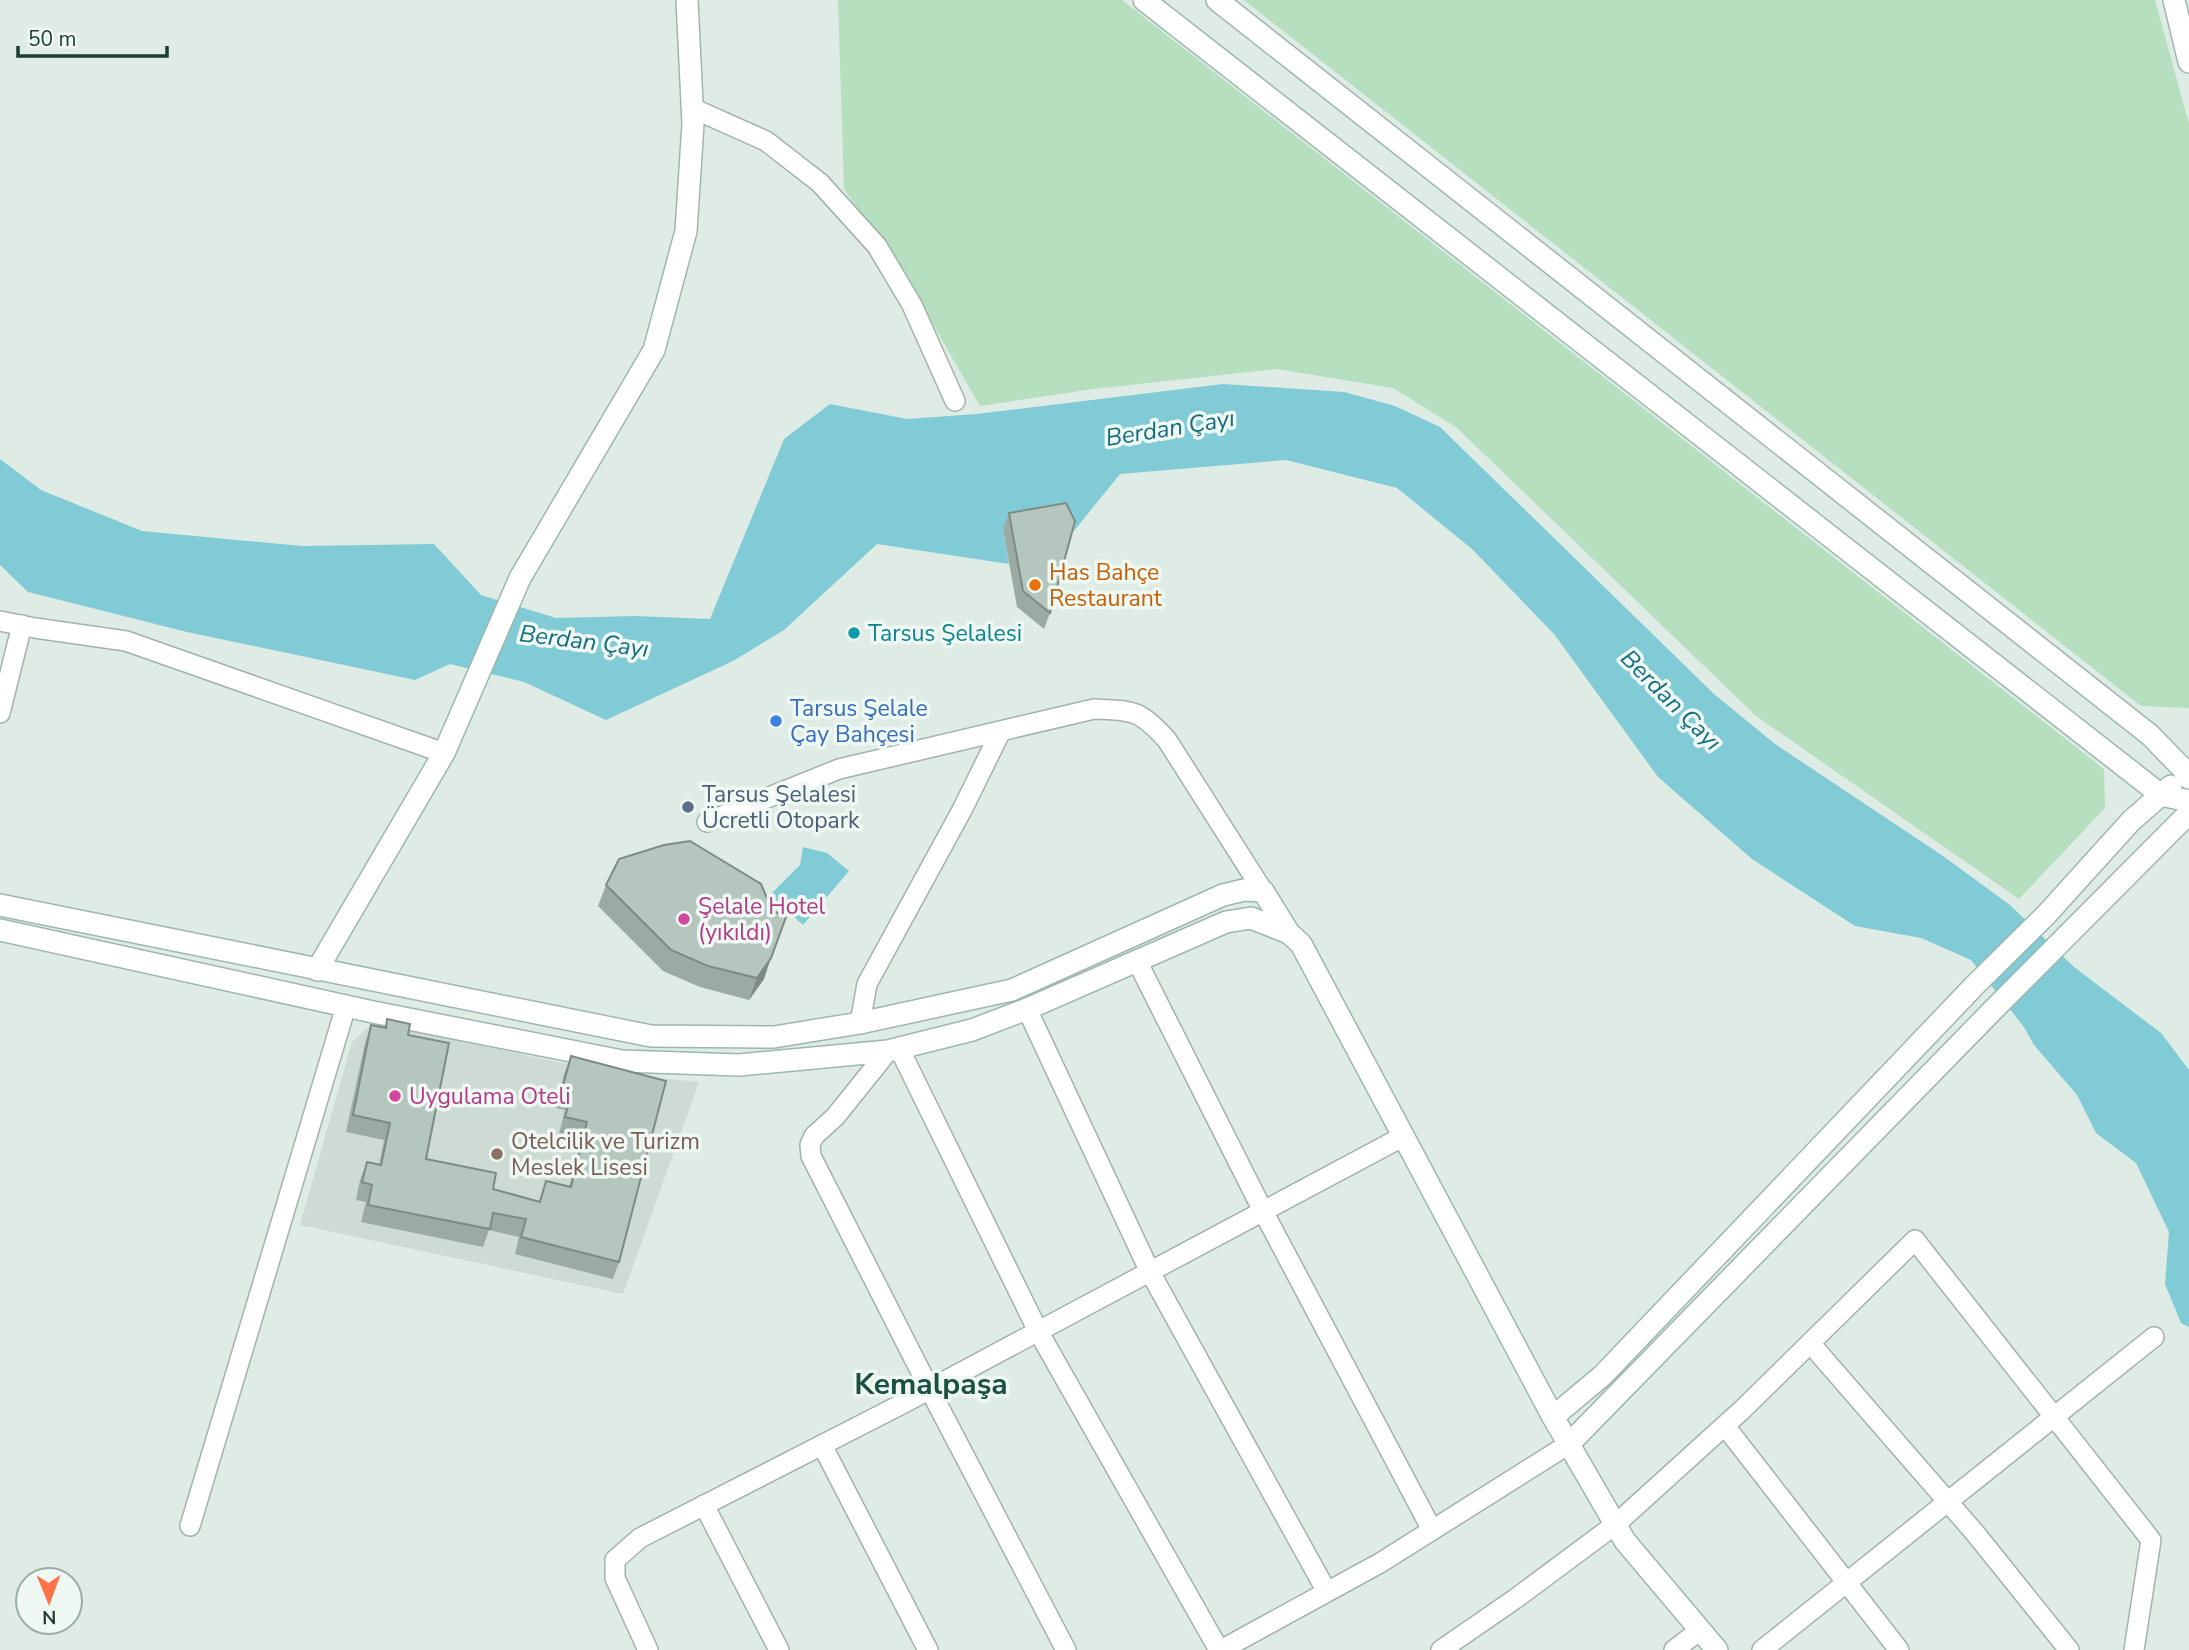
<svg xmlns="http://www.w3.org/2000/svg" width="2189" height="1650" viewBox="0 0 2189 1650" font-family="'Nunito Sans',sans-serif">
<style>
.built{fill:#cddbd4}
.green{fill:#b5dfbf}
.water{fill:#81cbd6}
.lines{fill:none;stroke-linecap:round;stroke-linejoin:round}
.street-casing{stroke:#a1b3ac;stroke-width:22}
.secondary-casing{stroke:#9cb8ad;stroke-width:24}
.street{stroke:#fff;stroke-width:19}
.secondary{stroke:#fff;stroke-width:21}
.wall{fill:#9baaa3}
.shaded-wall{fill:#7e8b85}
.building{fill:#b4c6be;stroke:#7e8b85;stroke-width:2}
.food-dot{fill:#e8710a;stroke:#eff8f3;stroke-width:2.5}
.culture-dot{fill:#0f9aa8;stroke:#eff8f3;stroke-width:2.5}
.shop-dot{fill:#3f7fe0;stroke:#eff8f3;stroke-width:2.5}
.service-dot{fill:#5c6f8a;stroke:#eff8f3;stroke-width:2.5}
.hotel-dot{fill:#d1479c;stroke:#eff8f3;stroke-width:2.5}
.education-dot{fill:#8d6e63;stroke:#eff8f3;stroke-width:2.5}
.labels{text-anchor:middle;stroke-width:7;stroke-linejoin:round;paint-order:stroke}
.food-label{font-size:23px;fill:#c56008;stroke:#eff8f3;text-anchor:start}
.culture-label{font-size:23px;fill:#0d838f;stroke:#eff8f3;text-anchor:start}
.shop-label{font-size:23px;fill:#366cbe;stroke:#eff8f3;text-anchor:start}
.service-label{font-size:23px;fill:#4e5e75;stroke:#eff8f3;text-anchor:start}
.hotel-label{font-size:23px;fill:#b23c85;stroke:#eff8f3;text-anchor:start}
.education-label{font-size:23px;fill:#785e54;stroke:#eff8f3;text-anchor:start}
.water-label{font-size:24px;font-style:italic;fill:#146e7d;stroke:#eff8f3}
.district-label{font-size:30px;font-weight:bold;fill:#195041;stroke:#eff8f3}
</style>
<rect width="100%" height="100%" fill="#dfebe5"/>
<path class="built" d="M374,1022L552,1061L649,1077L699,1082L623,1294L300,1225L352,1042Z"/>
<g class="green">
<path d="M838,0H1122L2104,769L2105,808L2019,899L1756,716L1456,427L1393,388L1277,369L1093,389L980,406L924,309L844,189Z"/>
<path d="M1244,0H2155L2189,124V708L2141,706Z"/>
</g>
<g class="water">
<path d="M1223,384L1344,392L1395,406L1440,427L1714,694L1775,744L1943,856L2010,905L2074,967L2161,1033L2189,1070V1327L2181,1323L2165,1284L2169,1232L2136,1163L2096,1133L2077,1095L2034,1045L2024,1027L1971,960L1921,938L1855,926L1752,859L1658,777L1554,634L1472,549L1397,488L1286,460L1120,474L1069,537L1003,529L1009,564L877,544L784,630L733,661L606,720L524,682L450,664L415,680L187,632L28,592L0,565V459L41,490L142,531L302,546L434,544L481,595L556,618L635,616L710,619L784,439L830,404L907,419L976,414Z"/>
<path d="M803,847L827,853L849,871L803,925L770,895L800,865Z"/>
</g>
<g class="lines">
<defs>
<g id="street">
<path d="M692,108L766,141L820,183L877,246L912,305L955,401"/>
<path d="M0,621L35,628L126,641L444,753"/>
<path d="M0,713L22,625"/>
<path d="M707,822L839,769L1094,709C1134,711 1139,709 1167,740L1263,891"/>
<path d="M1137,961L1263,1211L1432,1530"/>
<path d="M1027,1009L1150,1272L1327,1592"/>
<path d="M860,1023L867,984L962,810L1001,731"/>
<path d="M899,1048L1038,1331L1219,1650"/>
<path d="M888,1051L835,1117L814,1136L810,1145L811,1156L930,1390L1066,1650"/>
<path d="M1810,1343L1975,1533L2069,1650"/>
<path d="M1725,1426L1899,1650"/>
<path d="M822,1445L928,1650"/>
<path d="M704,1505L779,1650"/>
<path d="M190,1526L346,1006"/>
<path d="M648,1650L615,1578V1560L640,1538L902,1404L1404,1136"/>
<path d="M1221,1650L1380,1563L1569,1444"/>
<path d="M1441,1650L1515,1599L1616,1524L1743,1409L1915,1240L2151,1540L2134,1650"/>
<path d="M1674,1650L1700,1630"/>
<path d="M1762,1650L2154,1337"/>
</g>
<g id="secondary">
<path d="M1144,0L2161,795L2189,801"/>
<path d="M1217,0L2150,735L2186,772L2189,778"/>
<path d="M2174,0L2189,62"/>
<path d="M0,905L651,1036L774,1037L860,1023L1012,990L1223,895L1244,890L1263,891L1289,933L1301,944L1553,1417L1625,1541L1717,1650"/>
<path d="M0,930L373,1012L622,1061L739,1065L888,1051L972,1030L1027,1009L1226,922L1251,918L1289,933"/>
<path d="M317,970L444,753L520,578L654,350L686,231L693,124L687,0"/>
<path d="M1553,1417L1603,1375L1975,985L2046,915L2131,821L2171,786"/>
<path d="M1569,1444L1994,1009L2189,813"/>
</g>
</defs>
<use href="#street" class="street-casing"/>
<use href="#secondary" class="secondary-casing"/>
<use href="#street" class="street"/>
<use href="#secondary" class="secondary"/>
</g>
<g class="wall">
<path d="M1009,513L1050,613L1044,629L1017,607L1003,529Z"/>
<path d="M606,885L764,979L749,1000L700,987L663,971L598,906Z"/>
<path d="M387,1019L408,1035L426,1159L493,1189L539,1201L546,1181L569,1187L581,1140L559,1134L565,1110L556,1108L564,1074L571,1056L666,1081L619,1262L613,1279L515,1254L519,1237L489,1230L483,1247L361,1222L366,1202L356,1200L360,1180L367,1162L379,1165L384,1140L346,1132L365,1043L371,1025L384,1028Z"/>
</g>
<path class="shaded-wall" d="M771,958L764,979L749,1000L757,978Z"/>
<g class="building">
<path d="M1066,503L1075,521L1050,613L1023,591L1009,513Z"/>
<path d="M690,841L761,884L772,910L786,917L771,958L757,978L708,966L671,950L606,885L619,859L664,845Z"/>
<path d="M387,1019L410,1024L408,1035L449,1043L426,1159L496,1173L493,1189L540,1202L546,1181L571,1187L587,1122L565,1117L572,1092L562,1090L571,1056L666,1081L619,1262L521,1237L526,1219L493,1213L490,1229L368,1205L372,1185L362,1182L367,1162L381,1165L390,1123L353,1115L371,1025L386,1028Z"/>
</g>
<circle class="food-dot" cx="1035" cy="585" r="7"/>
<circle class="culture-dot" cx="854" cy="633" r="7"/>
<circle class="shop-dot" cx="776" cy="721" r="7"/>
<circle class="service-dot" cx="688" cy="807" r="7"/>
<g class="hotel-dot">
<circle cx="684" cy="919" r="7"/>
<circle cx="395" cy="1096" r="7"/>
</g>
<circle class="education-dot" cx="497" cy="1154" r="7"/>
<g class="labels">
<g class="food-label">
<text x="1049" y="580">Has Bahçe<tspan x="1049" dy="26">Restaurant</tspan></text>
</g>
<g class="culture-label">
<text x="868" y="641">Tarsus Şelalesi</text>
</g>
<g class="shop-label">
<text x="790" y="716">Tarsus Şelale<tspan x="790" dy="26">Çay Bahçesi</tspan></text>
</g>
<g class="service-label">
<text x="702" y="802">Tarsus Şelalesi<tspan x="702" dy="26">Ücretli Otopark</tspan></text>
</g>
<g class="hotel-label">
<text x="698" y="914">Şelale Hotel<tspan x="698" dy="26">(yıkıldı)</tspan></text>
<text x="409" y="1104">Uygulama Oteli</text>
</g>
<g class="education-label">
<text x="511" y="1149">Otelcilik ve Turizm<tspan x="511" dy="26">Meslek Lisesi</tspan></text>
</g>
<g class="water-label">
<text transform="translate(1170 428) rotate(-9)" y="8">Berdan Çayı</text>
<text transform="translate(584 641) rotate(7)" y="8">Berdan Çayı</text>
<text transform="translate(1671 700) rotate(45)" y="8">Berdan Çayı</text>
</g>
<g class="district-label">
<text x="931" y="1394">Kemalpaşa</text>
</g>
</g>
<g transform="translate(49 1601) rotate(179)"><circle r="33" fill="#eff8f3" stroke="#9bada7" stroke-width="2"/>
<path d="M0-5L12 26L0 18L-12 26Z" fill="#fe724a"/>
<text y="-10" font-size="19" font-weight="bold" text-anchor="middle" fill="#1e3d34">N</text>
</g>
<path d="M18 46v10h149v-10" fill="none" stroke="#1e3d34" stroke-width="3.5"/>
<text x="28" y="46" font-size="21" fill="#1e3d34" stroke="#eff8f3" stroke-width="5" paint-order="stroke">50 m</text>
</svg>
